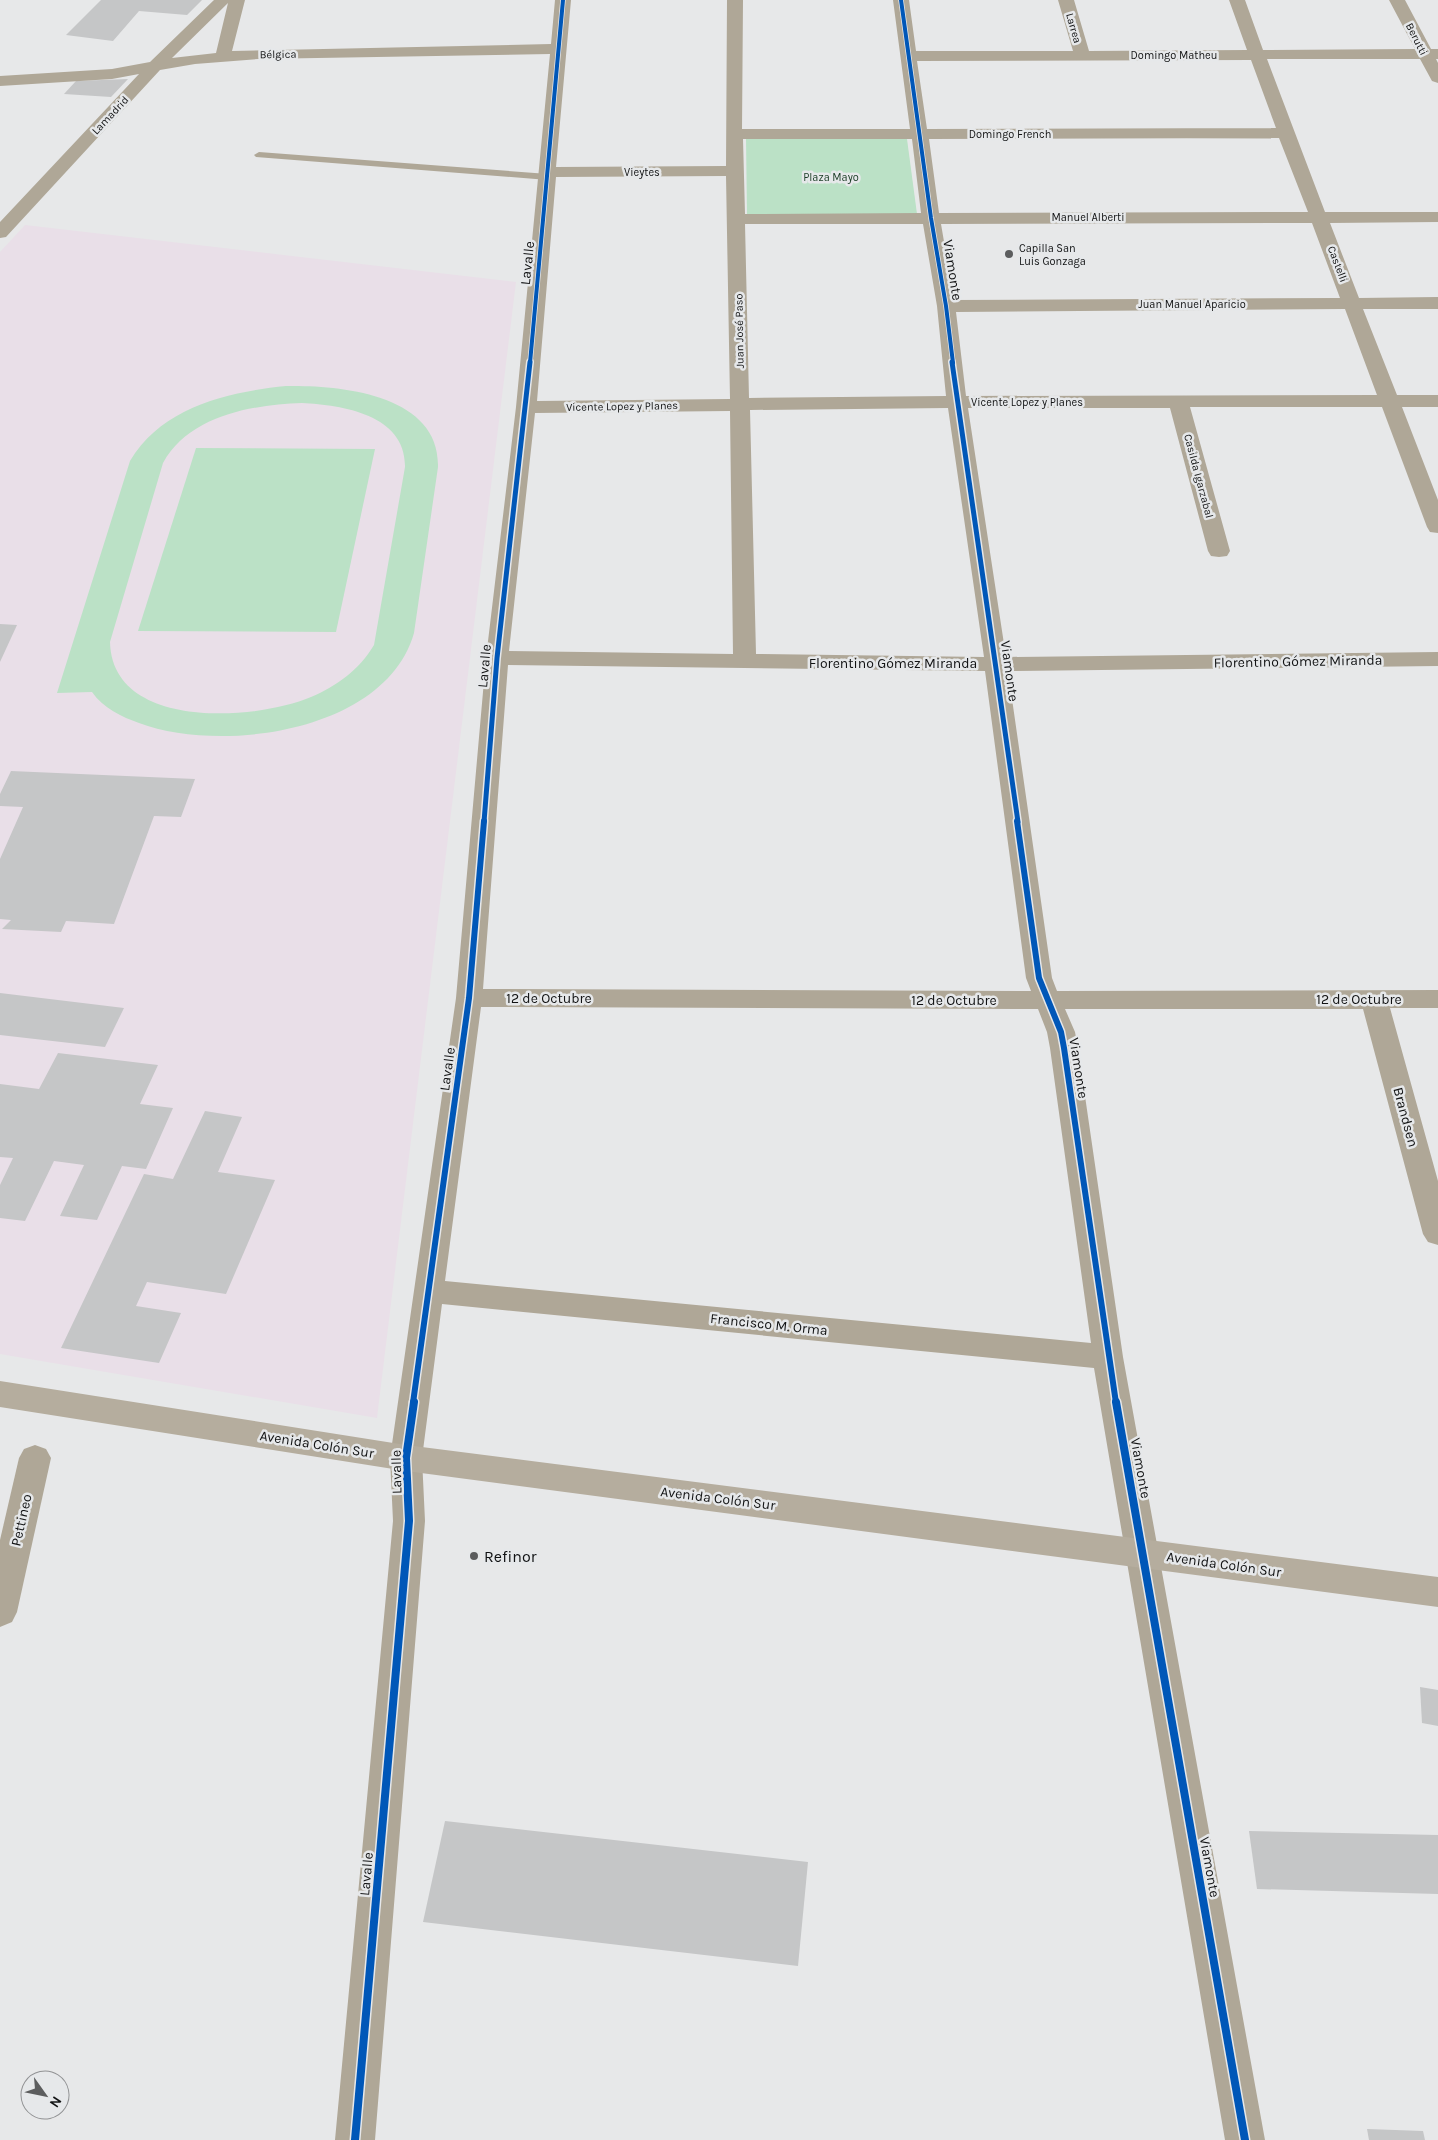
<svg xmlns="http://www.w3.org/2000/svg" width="1438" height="2140" viewBox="0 0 1438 2140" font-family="Karla,sans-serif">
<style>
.education{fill:#e9dfe8}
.green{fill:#bbe1c6;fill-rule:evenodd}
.building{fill:#c5c6c7}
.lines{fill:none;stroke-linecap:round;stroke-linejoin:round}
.service{fill:#afa797;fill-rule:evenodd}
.minor{fill:#afa797;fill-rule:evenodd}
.secondary{fill:#b5ad9e;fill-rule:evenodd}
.cycleway-far3-casing{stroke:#e6e8ea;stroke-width:5.5}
.cycleway-far2-casing{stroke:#e6e8ea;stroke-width:8}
.cycleway-far1-casing{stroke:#e6e8ea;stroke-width:9}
.cycleway-casing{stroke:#e6e8ea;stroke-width:11}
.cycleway-far3{stroke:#0057b8;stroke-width:4}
.cycleway-far2{stroke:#0057b8;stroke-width:5}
.cycleway-far1{stroke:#0057b8;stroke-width:6}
.cycleway{stroke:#0057b8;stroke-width:8}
.poi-dot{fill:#5c5d5e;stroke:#e6e8ea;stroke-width:2}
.labels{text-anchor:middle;stroke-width:5;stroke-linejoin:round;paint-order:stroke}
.far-street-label{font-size:11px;fill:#111213;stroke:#e6e8ea}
.far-park-label{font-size:11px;fill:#183a23;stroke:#e6e8ea}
.far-poi-label{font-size:11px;fill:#111213;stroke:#e6e8ea;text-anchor:start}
.street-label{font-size:14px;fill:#111213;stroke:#e6e8ea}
.near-poi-label{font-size:16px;fill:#111213;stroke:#e6e8ea;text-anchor:start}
</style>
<rect width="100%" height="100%" fill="#e7e8e9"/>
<path class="education" d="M25,225L516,282L377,1418L0,1354V252Z"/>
<g class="green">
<path d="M746,139H907L917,214L747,215Z"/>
<path d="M286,386C340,385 440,394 438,467L414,633C386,732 222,754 139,723C122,717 103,708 92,692L57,693L130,461C162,407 228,392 286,386ZM302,403C343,405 406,415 405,467L374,645C359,670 337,686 311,697C254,721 112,730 110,642L163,463C190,415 252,405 302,403Z"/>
<path d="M196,448L375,449L336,632L138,631Z"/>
</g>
<g class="building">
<path d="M101,0H202L187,15L139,11L113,41L66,35Z"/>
<path d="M128,79L111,97L64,94L76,81Z"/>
<path d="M0,624L17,625L0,662Z"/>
<path d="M11,771L195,779L181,817L154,816L114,924L66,921L61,932L2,929L11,920L0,919V859L23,807L0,806V794Z"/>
<path d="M0,993L124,1008L105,1047L0,1035Z"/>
<path d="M58,1053L158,1065L140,1104L173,1108L146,1169L122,1166L97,1220L60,1216L84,1165L54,1161L25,1221L0,1218V1185L13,1158L0,1157V1084L39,1089Z"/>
<path d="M205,1111L242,1117L218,1172L275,1180L226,1294L147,1282L136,1306L181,1313L159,1363L61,1348L144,1174L173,1179Z"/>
<path d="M1420,1687L1438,1690V1726L1422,1723Z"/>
<path d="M445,1821L808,1862L798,1966L423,1922Z"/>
<path d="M1249,1831L1438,1835V1894L1257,1889Z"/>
<path d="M1367,2129L1423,2131L1425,2140H1369Z"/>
</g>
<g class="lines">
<path class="service" d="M259,152L548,174L553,177L548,180L256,157L254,155Z"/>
<g class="minor">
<path d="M214,0H245L232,51L551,44L555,0H571L556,167L726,166L727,0H743L742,129H910L893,0H909L916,51H1073L1058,0H1074L1089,51L1247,50L1229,0H1245L1263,50L1415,49L1389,0H1405L1431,49H1438V59H1436L1438,63V83L1432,81L1420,59H1267L1325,212H1438V222L1330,223L1359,298L1438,297V309H1363L1397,395H1438V407H1402L1438,500V533L1430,532L1427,527L1382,407H1190L1230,551L1227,556L1219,557L1211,556L1208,551L1170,408H968L1006,657L1438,652V666L1008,671L1052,978L1057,991L1438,990V1008H1390L1438,1181V1245L1428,1242L1423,1234L1363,1009H1065L1075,1032L1078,1048L1123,1357L1265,2140H1225L1094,1368L442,1304L422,1458L425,1521L375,2140H335L393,1521L390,1458L456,998L486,658L516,407L550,54L258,59L195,64L160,70L6,237L0,238V222L139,74L112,79L0,86V76L112,69L150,62ZM228,3L216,53L172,58ZM1251,60L1276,128L927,129L917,61ZM1279,138L1308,212L939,213L929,139ZM743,139H912L921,213L745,214ZM726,176L730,399L537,401L556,177ZM1312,223L1340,298L954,300L941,224ZM745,224H923L937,306L946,396L749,398ZM1345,309L1377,395L966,396L956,312ZM948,408L984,657L756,654L750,410ZM730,411L733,654L509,651L535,413ZM508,665L985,671L1026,978L1031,991L483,989ZM481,1007L1038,1009L1047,1032L1050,1048L1091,1343L445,1281Z"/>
<path d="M35,1445L46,1449L51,1458L17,1612L12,1622L0,1627V1540L19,1458L24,1449Z"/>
</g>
<path class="secondary" d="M0,1381L406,1445L1438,1577V1607L406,1471L0,1407Z"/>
<defs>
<g id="cycleway-far3">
<path d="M901,0L931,218L946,306L953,363"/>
<path d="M530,363L563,0"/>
</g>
<g id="cycleway-far2">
<path d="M952,362L1018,822"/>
<path d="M484,822L497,658L530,362"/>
</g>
<g id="cycleway-far1">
<path d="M1017,821L1039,978L1061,1032L1064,1048L1116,1403"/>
<path d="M413,1403L469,998L484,821"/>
</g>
<g id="cycleway">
<path d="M1116,1402L1245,2140"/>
<path d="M355,2140L409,1521L406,1458L414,1402"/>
</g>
</defs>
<use href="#cycleway-far3" class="cycleway-far3-casing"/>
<use href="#cycleway-far2" class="cycleway-far2-casing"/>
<use href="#cycleway-far1" class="cycleway-far1-casing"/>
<use href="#cycleway" class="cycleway-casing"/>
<use href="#cycleway-far3" class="cycleway-far3"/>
<use href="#cycleway-far2" class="cycleway-far2"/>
<use href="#cycleway-far1" class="cycleway-far1"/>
<use href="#cycleway" class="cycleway"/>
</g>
<g class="poi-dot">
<circle cx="1009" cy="254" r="5"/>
<circle cx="474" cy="1556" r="5"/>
</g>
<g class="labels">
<g class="far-street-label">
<text transform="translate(1074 28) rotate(74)" y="4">Larrea</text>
<text transform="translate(1417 39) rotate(63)" y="4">Berutti</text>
<text transform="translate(278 54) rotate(-1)" y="4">Bélgica</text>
<text x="1174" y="59">Domingo Matheu</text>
<text transform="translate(110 115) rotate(-47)" y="4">Lamadrid</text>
<text x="1010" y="138">Domingo French</text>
<text x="642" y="176">Vieytes</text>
<text x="1088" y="221">Manuel Alberti</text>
<text transform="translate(1338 264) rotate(69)" y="4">Castelli</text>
<text x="1192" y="308">Juan Manuel Aparicio</text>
<text transform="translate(739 331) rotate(-91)" y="4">Juan José Paso</text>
<text x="1027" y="406">Vicente Lopez y Planes</text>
<text transform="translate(622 406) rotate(-1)" y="4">Vicente Lopez y Planes</text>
<text transform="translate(1199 476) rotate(75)" y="4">Casilda Igarzabal</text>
</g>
<g class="far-park-label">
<text x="831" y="181">Plaza Mayo</text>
</g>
<g class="far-poi-label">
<text x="1019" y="252">Capilla San<tspan x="1019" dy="13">Luis Gonzaga</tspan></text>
</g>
<g class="street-label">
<text transform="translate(527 263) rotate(-84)" y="5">Lavalle</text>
<text transform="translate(953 270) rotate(81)" y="5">Viamonte</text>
<text transform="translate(1298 661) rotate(-1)" y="5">Florentino Gómez Miranda</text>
<text x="893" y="668">Florentino Gómez Miranda</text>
<text transform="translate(484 666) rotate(-85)" y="5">Lavalle</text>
<text transform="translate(1010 671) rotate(82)" y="5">Viamonte</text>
<text x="549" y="1003">12 de Octubre</text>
<text x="1359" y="1004">12 de Octubre</text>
<text x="954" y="1005">12 de Octubre</text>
<text transform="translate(1079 1068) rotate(81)" y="5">Viamonte</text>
<text transform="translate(447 1069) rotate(-82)" y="5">Lavalle</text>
<text transform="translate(1406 1117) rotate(75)" y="5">Brandsen</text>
<text transform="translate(769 1324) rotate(6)" y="5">Francisco M. Orma</text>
<text transform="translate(317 1444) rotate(9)" y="5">Avenida Colón Sur</text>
<text transform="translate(1141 1468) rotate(80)" y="5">Viamonte</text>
<text transform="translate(396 1472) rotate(-91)" y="5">Lavalle</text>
<text transform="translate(718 1498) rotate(7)" y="5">Avenida Colón Sur</text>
<text transform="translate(21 1520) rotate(-77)" y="5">Pettineo</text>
<text transform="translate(1224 1564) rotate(8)" y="5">Avenida Colón Sur</text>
<text transform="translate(1210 1867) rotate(80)" y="5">Viamonte</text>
<text transform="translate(366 1874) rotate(-85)" y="5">Lavalle</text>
</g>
<g class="near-poi-label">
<text x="484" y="1562">Refinor</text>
</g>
</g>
<g transform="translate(45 2095) rotate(123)"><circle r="24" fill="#e6e8ea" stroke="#919294"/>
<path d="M0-4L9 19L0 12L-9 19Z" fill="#5c5d5e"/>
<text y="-8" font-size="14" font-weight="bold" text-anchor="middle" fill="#111213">N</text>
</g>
</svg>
